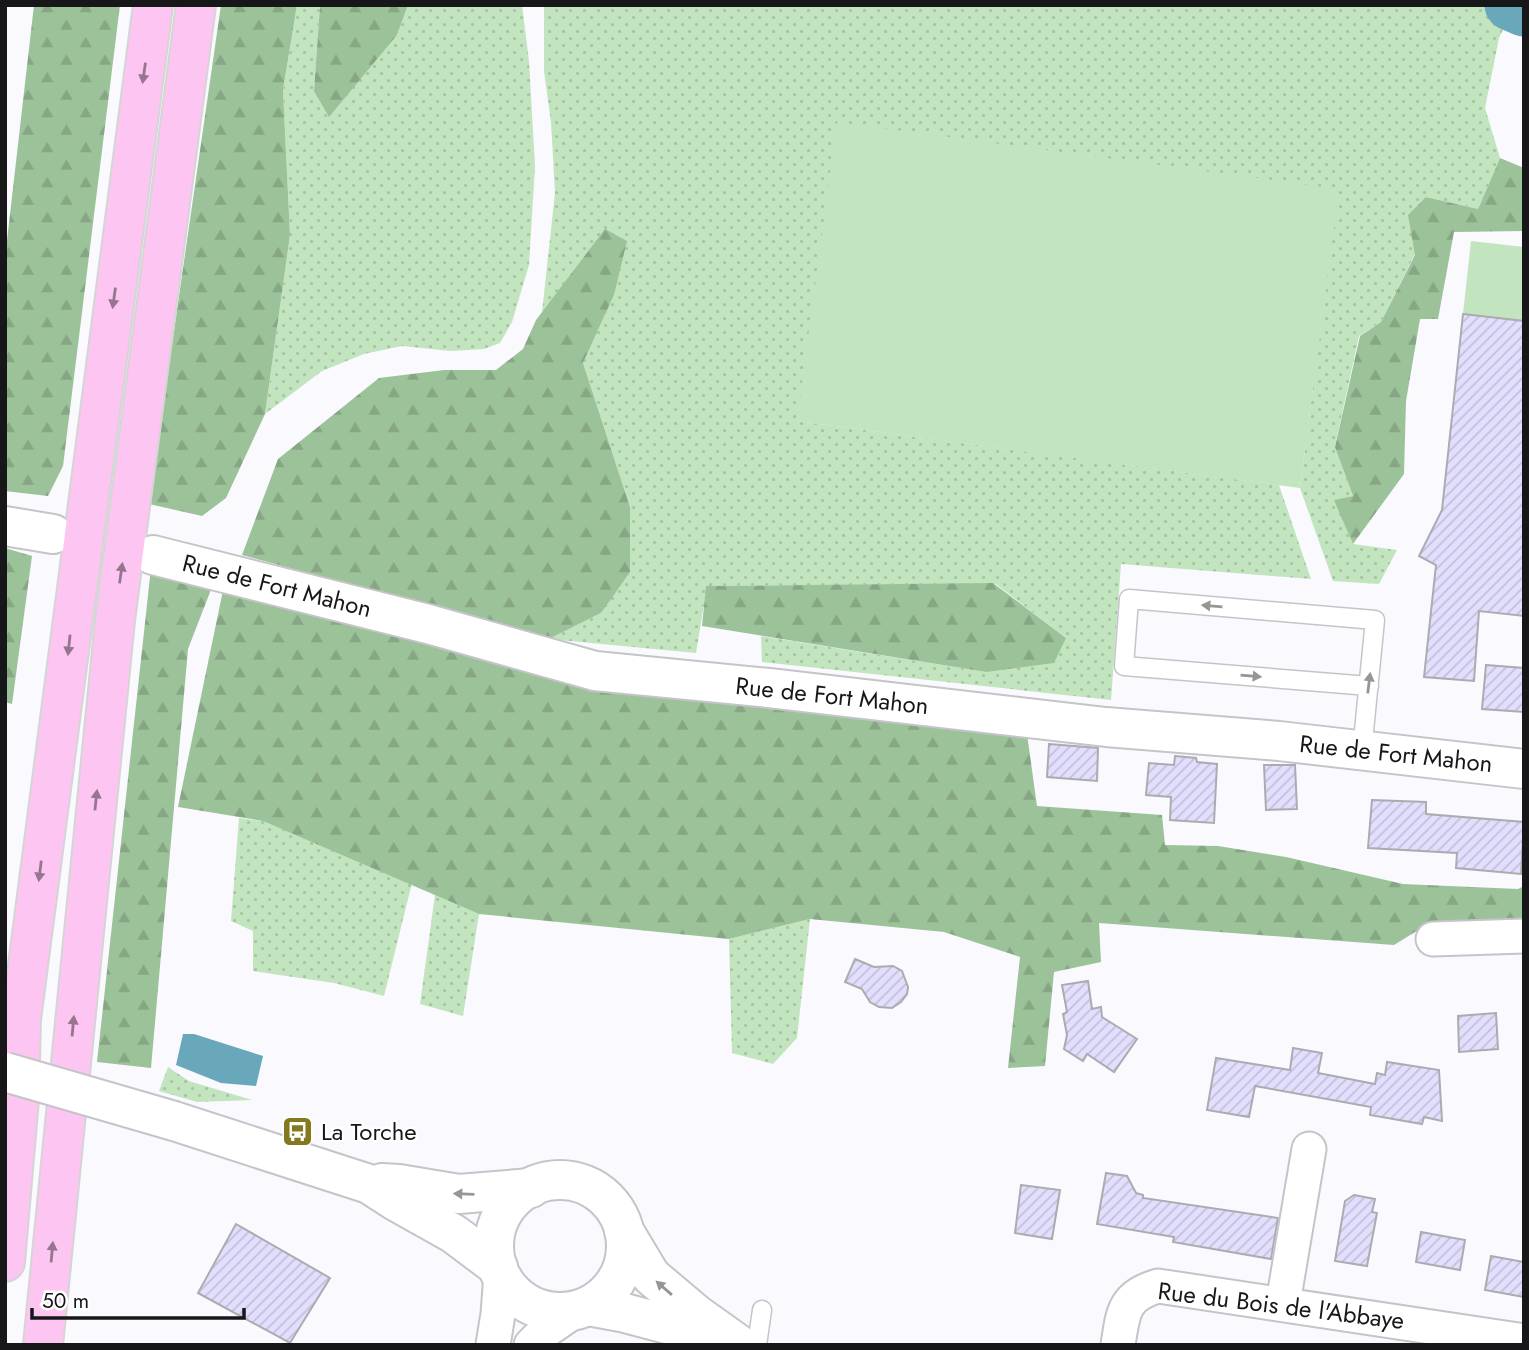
<svg xmlns="http://www.w3.org/2000/svg" width="1529" height="1350" viewBox="0 0 1529 1350" font-family="Jost,sans-serif">
<style>
.grass{fill:url(#grass-dots)}
.forest{fill:url(#forest-firs)}
.park{fill:#c2e5bf}
.water{fill:#68a8ba}
.lines{fill:none;stroke-linecap:round;stroke-linejoin:round}
.river{stroke:#68a8ba;stroke-width:51}
.building{fill:url(#building-hatch);stroke:#ababb0;stroke-width:2}
.service-casing{stroke:#c5c4c9;stroke-width:21}
.minor-casing{stroke:#c5c4c9;stroke-width:37}
.tertiary-casing{stroke:#c5c4c9;stroke-width:42}
.primary-casing{stroke:#d5d5d5;stroke-width:42}
.service{stroke:#fff;stroke-width:18}
.minor{stroke:#fff;stroke-width:33}
.tertiary{stroke:#fff;stroke-width:38}
.primary{stroke:#fdc5f1;stroke-width:38}
.tertiary-bridge-casing{stroke:#c5c4c9;stroke-width:42;stroke-linecap:butt}
.tertiary-bridge{stroke:#fff;stroke-width:38}
.oneway{fill:#96768f}
.oneway2{fill:#979697}
.labels{text-anchor:middle;stroke-width:5;stroke-linejoin:round;paint-order:stroke}
.street-label{font-size:24px;fill:#171618;stroke:#fff}
.poi-label{font-size:24px;fill:#171618;stroke:#fff;text-anchor:start}
</style>
<defs>
<pattern id="grass-dots" width="8" height="8" patternUnits="userSpaceOnUse" patternTransform="scale(1.75)"><rect width="8" height="8" fill="#c2e5bf"/><path d="M2 2h.1M6 6h.1" fill="none" stroke="#a6c4a3" stroke-width="1.8" stroke-linecap="round"/></pattern>
<pattern id="forest-firs" width="22" height="20" patternUnits="userSpaceOnUse" patternTransform="scale(1.75)"><rect width="22" height="20" fill="#9cc29a"/><path d="M5 1l3.5 6h-7zM16 11l3.5 6h-7z" fill="#86a684"/></pattern>
<pattern id="building-hatch" width="6" height="6" patternUnits="userSpaceOnUse" patternTransform="scale(1.75)"><rect width="6" height="6" fill="#e2dffe"/><path d="M-1 1l2-2M0 6l6-6M5 7l2-2" fill="none" stroke="#c1bfd9"/></pattern>
</defs>
<rect width="100%" height="100%" fill="#f9f9fe"/>
<g class="grass">
<path d="M297,5H320L314,91L397,35L408,5H522L529,61L535,167L529,265L512,322L500,343L484,349L451,351L402,346L364,354L322,371L265,414L290,235L283,90Z"/>
<path d="M544,5H1524V23L1505,26L1499,38L1485,108L1500,158L1478,209L1426,197L1415,254L1381,322L1359,336L1335,446L1353,496L1335,500L1353,544L1397,550L1379,584L1333,581L1300,488L1338,189L797,421L1279,485L1311,579L1121,564L1111,700L762,662L761,636L986,672L1066,638L996,584L707,586L696,653L549,639L601,613L630,507L583,363L614,295L542,312L555,193L551,122L544,71Z"/>
<path d="M239,818L263,821L412,883L384,996L334,983L253,971V931L231,921Z"/>
<path d="M435,895L479,914L463,1016L420,1004Z"/>
<path d="M810,919L797,1038L773,1064L732,1053L729,939Z"/>
<path d="M168,1067L189,1081L252,1100L197,1102L159,1091Z"/>
</g>
<g class="forest">
<path d="M34,5H120L63,466L48,496L5,491V258Z"/>
<path d="M221,5H297L283,90L290,235L265,414L226,498L202,516L149,504Z"/>
<path d="M320,5H408L397,35L329,117L314,91Z"/>
<path d="M1500,158L1524,168V231L1454,232L1438,319H1420L1406,401L1404,474L1353,544L1334,500L1353,496L1335,447L1360,336L1381,322L1415,255L1408,215L1426,197L1478,209Z"/>
<path d="M605,229L627,241L614,295L583,363L630,507V572L601,613L549,639L242,555L278,459L379,378L444,370H496L523,349L536,320Z"/>
<path d="M5,548L32,556L12,704L5,702Z"/>
<path d="M151,568L212,587L188,649L151,1068L97,1062Z"/>
<path d="M226,576L605,690L1027,734L1037,806L1162,815L1165,845L1218,846L1286,857L1403,884L1518,889L1524,886V925L1428,924L1394,945L1099,923L1101,962L1054,972L1045,1066L1008,1068L1020,957L944,932L810,919L729,939L479,914L263,821L178,807Z"/>
<path d="M993,583L1066,638L1054,663L986,672L702,626L706,586Z"/>
</g>
<g class="park">
<path d="M837,122L1339,189L1300,488L797,421Z"/>
<path d="M1471,241L1524,247V321L1463,314Z"/>
</g>
<path class="water" d="M183,1034H194L263,1056L256,1086L221,1083L176,1065Z"/>
<g class="lines">
<path class="river" d="M1510,5L1524,11"/>
</g>
<g class="building">
<path d="M1463,314L1524,321V616L1479,611L1474,681L1424,677L1436,565L1419,556L1442,510Z"/>
<path d="M1486,665L1524,668V712L1482,709Z"/>
<path d="M1049,744L1098,748L1097,781L1047,777Z"/>
<path d="M1175,756L1196,758L1197,762L1217,764L1214,823L1170,820L1171,797L1146,795L1149,763L1174,765Z"/>
<path d="M1264,765H1295L1297,809L1266,810Z"/>
<path d="M1372,800L1426,802V814L1524,822L1521,874L1456,868L1457,853L1368,848Z"/>
<path d="M855,959L874,967L893,966L902,971L908,987L907,994L901,1002L892,1008L879,1007L870,1002L862,989L845,982Z"/>
<path d="M1088,981L1092,1009L1101,1007L1102,1017L1137,1039L1114,1072L1087,1054L1083,1061L1064,1049L1067,1035L1063,1014L1067,1012L1062,985Z"/>
<path d="M1496,1013L1498,1049L1459,1052L1458,1016Z"/>
<path d="M1293,1048L1322,1053L1318,1073L1375,1084L1377,1073L1385,1075L1387,1062L1439,1070L1442,1121L1424,1117L1422,1124L1370,1115L1371,1107L1255,1086L1249,1117L1207,1110L1216,1058L1290,1070Z"/>
<path d="M1106,1173L1127,1176L1136,1193L1143,1195V1198L1278,1218L1271,1259L1173,1242L1174,1237L1097,1224Z"/>
<path d="M1021,1185L1060,1190L1052,1239L1015,1233Z"/>
<path d="M1354,1195L1375,1199L1372,1212L1377,1213L1367,1266L1335,1261L1345,1201Z"/>
<path d="M236,1224L330,1278L290,1343L198,1293Z"/>
<path d="M1421,1232L1465,1240L1460,1270L1416,1262Z"/>
<path d="M1491,1256L1524,1262V1297L1485,1290Z"/>
</g>
<g class="lines">
<defs>
<g id="service">
<path d="M1362,751L1375,620L1129,599L1124,666L1369,686"/>
<path d="M757,1345L762,1310"/>
</g>
<g id="minor">
<path d="M1433,939L1524,936"/>
<path d="M1283,1303L1309,1149"/>
<path d="M493,1345L498,1314L501,1274"/>
<path d="M531,1345L544,1332L576,1310"/>
<path d="M1118,1345C1123,1313 1123,1296 1158,1286L1524,1341"/>
</g>
<g id="tertiary">
<path d="M5,526L53,534"/>
<path d="M153,555L428,624L595,671L769,688L1106,727L1279,741L1524,769"/>
<path d="M174,1121L369,1184L397,1202L454,1234L498,1267"/>
<circle cx="560" cy="1246" r="66"/>
<path d="M382,1183L399,1184L459,1194L531,1188"/>
<path d="M624,1231L651,1276L696,1314L738,1344"/>
<path d="M588,1306L621,1312L716,1337"/>
</g>
<g id="primary">
<path d="M5,1262L19,1099L21,1019L153,5"/>
<path d="M43,1345L115,620L196,5"/>
</g>
</defs>
<use href="#service" class="service-casing"/>
<use href="#minor" class="minor-casing"/>
<use href="#tertiary" class="tertiary-casing"/>
<use href="#primary" class="primary-casing"/>
<use href="#service" class="service"/>
<use href="#minor" class="minor"/>
<use href="#tertiary" class="tertiary"/>
<use href="#primary" class="primary"/>
<defs>
<path id="tertiary-bridge" d="M5,1072L174,1121"/>
</defs>
<use href="#tertiary-bridge" class="tertiary-bridge-casing"/>
<use href="#tertiary-bridge" class="tertiary-bridge"/>
</g>
<defs><path id="oneway-solid" d="M-6-.8H1V-3.2L6.5 0L1 3.2V.8H-6Z" transform="scale(1.75)"/></defs>
<g class="oneway">
<use href="#oneway-solid" transform="translate(144 73) rotate(98)"/>
<use href="#oneway-solid" transform="translate(114 298) rotate(98)"/>
<use href="#oneway-solid" transform="translate(121 573) rotate(-82)"/>
<use href="#oneway-solid" transform="translate(69 645) rotate(96)"/>
<use href="#oneway-solid" transform="translate(96 800) rotate(-84)"/>
<use href="#oneway-solid" transform="translate(40 871) rotate(97)"/>
<use href="#oneway-solid" transform="translate(73 1026) rotate(-85)"/>
<use href="#oneway-solid" transform="translate(52 1252) rotate(-85)"/>
</g>
<g class="oneway2">
<use href="#oneway-solid" transform="translate(1212 606) rotate(-175)"/>
<use href="#oneway-solid" transform="translate(1251 676) rotate(5)"/>
<use href="#oneway-solid" transform="translate(1369 683) rotate(-83)"/>
<use href="#oneway-solid" transform="translate(464 1194) rotate(-178)"/>
<use href="#oneway-solid" transform="translate(664 1288) rotate(-139)"/>
</g>
<defs>
<symbol id="bus-square" viewBox="-11 -11 22 22"><rect x="-9" y="-9" width="18" height="18" rx="4" fill="#84791e" stroke="#fff"/><path d="M-5-6H5V4H4V6H2V4H-2V6H-4V4H-5ZM-3.5-4V0h7V-4ZM-3.5 1.2v1.5H-2V1.2ZM2 1.2v1.5H3.5V1.2Z" fill="#fff"/></symbol>
</defs>
<g fill-rule="evenodd">
<use href="#bus-square" x="280" y="1114" width="35" height="35"/>
</g>
<g class="labels">
<g class="street-label">
<text transform="translate(277 586) rotate(14)" y="8">Rue de Fort Mahon</text>
<text transform="translate(832 696) rotate(6)" y="8">Rue de Fort Mahon</text>
<text transform="translate(1396 754) rotate(6)" y="8">Rue de Fort Mahon</text>
<text transform="translate(1281 1306) rotate(7)" y="8">Rue du Bois de l'Abbaye</text>
</g>
<g class="poi-label">
<text x="321" y="1140">La Torche</text>
</g>
</g>
<rect width="1529" height="1350" fill="none" stroke="#171618" stroke-width="14"/>
<path d="M32 1308v10h212v-10" fill="none" stroke="#171618" stroke-width="3.5"/>
<text x="42" y="1308" font-size="21" fill="#171618" stroke="#ffffff" stroke-width="5" paint-order="stroke">50 m</text>
</svg>
